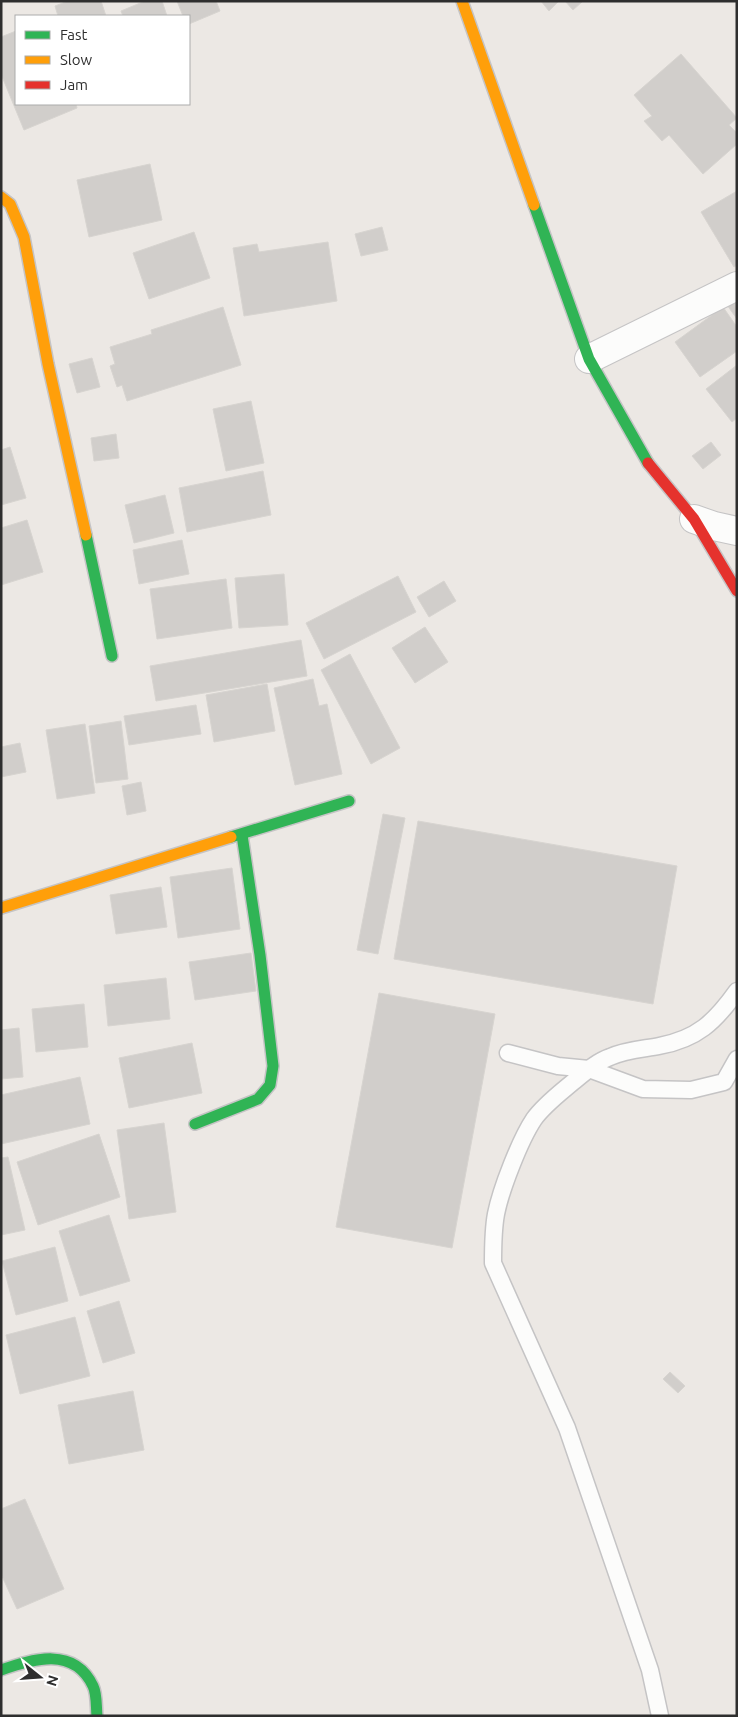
<svg xmlns="http://www.w3.org/2000/svg" width="738" height="1717" viewBox="0 0 738 1717" font-family="Ubuntu,sans-serif">
<style>
.building{fill:#d1cecb;stroke:#d7d4d0}
.lines{fill:none;stroke-linecap:round;stroke-linejoin:round}
.lane-casing{stroke:#c5c4c5;stroke-width:19}
.street-casing{stroke:#c5c4c5;stroke-width:30}
.fast-casing{stroke:#c5c4c5;stroke-width:14}
.slow-casing{stroke:#c5c4c5;stroke-width:14}
.jam-casing{stroke:#c5c4c5;stroke-width:14}
.lane{stroke:#fcfcfb;stroke-width:16}
.street{stroke:#fcfcfb;stroke-width:28}
.fast{stroke:#30b455;stroke-width:11}
.slow{stroke:#ff9f0a;stroke-width:11}
.jam{stroke:#e5322d;stroke-width:11}
</style>
<rect width="100%" height="100%" fill="#ece8e4"/>
<g class="building">
<path d="M68,1H101L106,16H58L55,6Z"/>
<path d="M145,1H162L167,16H123L121,11Z"/>
<path d="M177,1H216L220,11L189,24V16H183Z"/>
<path d="M541,1H559L549,11Z"/>
<path d="M565,1H583L573,10Z"/>
<path d="M16,31V104H76L77,108L24,130L1,74V37Z"/>
<path d="M681,54L737,118L729,125L737,133V144L703,174L669,135L662,141L644,121L652,116L634,95Z"/>
<path d="M150,164L162,220L89,237L77,180Z"/>
<path d="M737,191V265L734,267L701,212Z"/>
<path d="M382,227L388,250L361,256L355,234Z"/>
<path d="M194,232L210,278L149,299L133,253Z"/>
<path d="M328,242L337,301L244,316L233,248L257,244L259,252Z"/>
<path d="M737,299V319L727,305Z"/>
<path d="M223,307L241,365L127,401L122,385L117,387L110,366L115,364L110,347L152,334L151,330Z"/>
<path d="M723,307L737,327V351L700,377L675,342Z"/>
<path d="M92,358L100,387L77,393L69,364Z"/>
<path d="M737,365V418L732,422L706,389Z"/>
<path d="M251,401L264,463L226,471L213,409Z"/>
<path d="M116,434L119,458L94,461L91,438Z"/>
<path d="M711,442L721,455L703,469L692,456Z"/>
<path d="M10,447L26,498L1,505V450Z"/>
<path d="M263,471L271,515L187,532L179,488Z"/>
<path d="M165,495L174,533L134,543L125,505Z"/>
<path d="M27,520L43,572L1,585V528Z"/>
<path d="M182,540L189,574L139,584L133,550Z"/>
<path d="M284,574L288,625L239,628L235,578Z"/>
<path d="M398,576L416,612L324,659L306,623Z"/>
<path d="M226,579L232,628L157,639L150,589Z"/>
<path d="M444,581L456,601L429,617L417,597Z"/>
<path d="M425,627L448,662L415,683L392,648Z"/>
<path d="M301,640L307,676L156,701L150,666Z"/>
<path d="M350,654L400,748L371,764L321,670Z"/>
<path d="M313,679L319,706L327,704L342,774L295,785L274,688Z"/>
<path d="M267,684L275,731L214,742L206,695Z"/>
<path d="M196,705L201,734L129,745L124,716Z"/>
<path d="M121,721L128,779L96,783L89,726Z"/>
<path d="M85,724L95,793L57,799L46,730Z"/>
<path d="M20,743L26,772L1,777V747Z"/>
<path d="M141,782L146,811L127,815L122,786Z"/>
<path d="M383,814L405,818L378,954L357,950Z"/>
<path d="M418,821L677,866L653,1004L394,959Z"/>
<path d="M232,868L240,929L178,938L170,877Z"/>
<path d="M161,887L167,927L116,934L110,895Z"/>
<path d="M251,953L256,991L195,1000L189,962Z"/>
<path d="M166,978L170,1019L108,1026L104,985Z"/>
<path d="M379,993L495,1014L452,1248L336,1227Z"/>
<path d="M84,1004L88,1047L36,1052L32,1009Z"/>
<path d="M19,1028L23,1077L1,1079V1030Z"/>
<path d="M192,1043L202,1093L129,1108L119,1058Z"/>
<path d="M80,1077L90,1124L1,1144V1095Z"/>
<path d="M164,1123L176,1212L129,1219L117,1130Z"/>
<path d="M99,1134L120,1197L38,1225L17,1162Z"/>
<path d="M8,1157L25,1230L1,1235V1158Z"/>
<path d="M109,1215L130,1281L80,1296L59,1231Z"/>
<path d="M55,1247L68,1301L16,1315L2,1261Z"/>
<path d="M119,1301L135,1353L103,1363L87,1311Z"/>
<path d="M75,1317L90,1376L20,1394L6,1335Z"/>
<path d="M670,1372L685,1386L678,1393L663,1379Z"/>
<path d="M133,1391L144,1450L69,1464L58,1405Z"/>
<path d="M25,1499L64,1589L17,1609L1,1574V1509Z"/>
</g>
<g class="lines">
<defs>
<g id="lane">
<path d="M508,1053L558,1066L589,1069L643,1089L691,1090L724,1082L737,1059"/>
<path d="M660,1716L650,1670L567,1428L493,1263C493,1247 493,1230 496,1214C501,1189 520,1140 534,1119C544,1105 560,1093 573,1082C584,1073 596,1062 610,1057C625,1050 643,1049 659,1046C697,1039 715,1022 737,991"/>
</g>
<g id="street">
<path d="M589,359L737,286"/>
<path d="M694,519L714,526L737,531"/>
</g>
<g id="fast">
<path d="M534,205L589,359L648,463"/>
<path d="M86,535L112,656"/>
<path d="M231,837L349,801"/>
<path d="M195,1124L258,1099L270,1085L273,1066L260,955L242,835"/>
<path d="M1,1670C33,1659 74,1646 93,1686C97,1694 96,1706 97,1716"/>
</g>
<g id="slow">
<path d="M462,1L534,205"/>
<path d="M1,197L10,204L24,237L48,364L86,535"/>
<path d="M1,908L231,837"/>
</g>
<path id="jam" d="M648,463L694,519L737,591"/>
</defs>
<use href="#lane" class="lane-casing"/>
<use href="#street" class="street-casing"/>
<use href="#fast" class="fast-casing"/>
<use href="#slow" class="slow-casing"/>
<use href="#jam" class="jam-casing"/>
<use href="#lane" class="lane"/>
<use href="#street" class="street"/>
<use href="#fast" class="fast"/>
<use href="#slow" class="slow"/>
<use href="#jam" class="jam"/>
</g>
<rect width="738" height="1717" fill="none" stroke="#2e2e2e" stroke-width="5"/>
<rect x="15" y="15" width="175" height="90" fill="#ffffff" stroke="#ababab"/>
<rect x="25" y="31" width="25" height="8" fill="#30b455" stroke="#ababab"/>
<text x="60" y="40" font-size="15" fill="#2e2e2e">Fast</text>
<rect x="25" y="56" width="25" height="8" fill="#ff9f0a" stroke="#ababab"/>
<text x="60" y="65" font-size="15" fill="#2e2e2e">Slow</text>
<rect x="25" y="81" width="25" height="8" fill="#e5322d" stroke="#ababab"/>
<text x="60" y="90" font-size="15" fill="#2e2e2e">Jam</text>
<g transform="translate(40 1677) rotate(107)" stroke="#ffffff" stroke-width="4" paint-order="stroke">
<path d="M0-4L9 19L0 12L-9 19Z" fill="#2e2e2e"/>
<text y="-8" font-size="14" font-weight="bold" text-anchor="middle" fill="#2e2e2e">N</text>
</g>
</svg>
